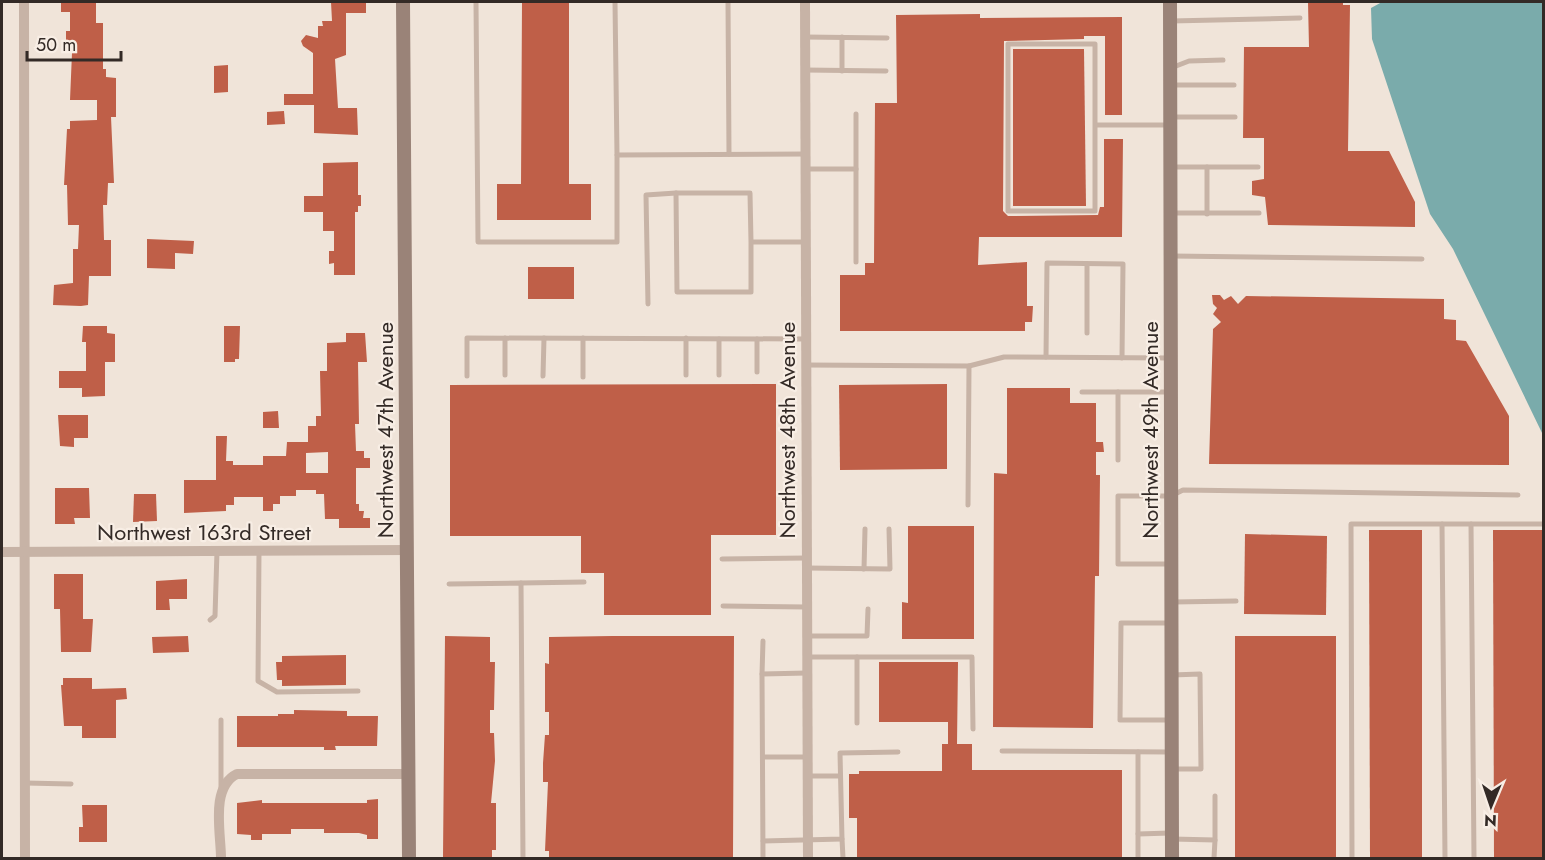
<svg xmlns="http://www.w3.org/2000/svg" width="1545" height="860" viewBox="0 0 1545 860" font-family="Jost,sans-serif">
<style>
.water{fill:#7aabab}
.building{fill:#bf5f48;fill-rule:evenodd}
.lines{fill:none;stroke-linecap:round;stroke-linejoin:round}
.lane{stroke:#c7b3a6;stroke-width:5}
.street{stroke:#c7b3a6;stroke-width:10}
.secondary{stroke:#9a8378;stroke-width:14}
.labels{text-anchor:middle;stroke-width:4.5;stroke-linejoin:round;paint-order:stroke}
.street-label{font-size:22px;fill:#332a26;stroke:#f8eee5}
</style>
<rect width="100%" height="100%" fill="#f0e4d9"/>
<path class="water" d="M1382,2H1543V435L1453,249L1430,214L1372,39L1371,8Z"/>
<g class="building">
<path d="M61,2H96V23H103V69H106V77L116,78V117H111L114,183H108L107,205H103L104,240H111V276H89L88,305L81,306L53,305L54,285L73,283V249H78L79,225H68L67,185H64L67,129H70V121L97,120V100H70L72,53H66V31H70V12H61Z"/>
<path d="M331,2H366V13H346V55L335,59L338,108H357L358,135L314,133V105H284V94H313V53L303,46L301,41L306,35L318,38V26H323L322,21H332Z"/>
<path d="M522,2H569V184H591V220H497V184H521Z"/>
<path d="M1308,2H1343V5H1350L1348,151H1389L1415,202V227L1268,225L1265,197L1252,195V181L1264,179V138H1243L1244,47H1309Z"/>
<path d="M980,14V18L1122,17V115H1105V36H1084V39L1004,41L1003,211L1008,216L1098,215L1100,207H1104V139H1123L1122,237H979L978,265L1027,262V306H1033L1032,322H1025V331H840V275H865V263H874L875,103H897L896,15Z"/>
<path d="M1013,49H1084L1086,206H1013Z"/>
<path d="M228,65V92L214,93V66Z"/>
<path d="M284,111L285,124L267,125V112Z"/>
<path d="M358,162V195H361V206H358V212H355V275H334V263L329,264V251H334V231H323V212H304V196H323V163Z"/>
<path d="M147,239L194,241L193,254L175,253V269L147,268Z"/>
<rect x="528" y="267" width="46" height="32"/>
<path d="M1212,295H1220L1224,300L1231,296L1238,304L1246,296L1444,299V319L1456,320V340L1466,341L1509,416V465L1209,464L1213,329L1221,322L1213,314L1217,308L1213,304Z"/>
<path d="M83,326H107V333L115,334V362H105V396L82,397V388H59V371H86V342H82Z"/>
<path d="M224,326H240L239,359H235V362H224Z"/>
<path d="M346,333H365L367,362H358L359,424H355L356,451H364V458H370V468H356V504H359V511H364L363,518H370V528H339V519H325L324,494H316V490H296V496H280V504H273V511H263V497H234V505H226V511L184,513V480H216V436H227L226,461H233V465H263V456H286L287,442H308V426H316V416H321L320,371H327V343L346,342ZM328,452V473H306V453Z"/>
<path d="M776,384V535H711V615H604V573H581V536H450V385Z"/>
<path d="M947,384V469L840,470L839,385Z"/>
<path d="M1007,388H1070V403H1096V442H1103L1104,452H1096V475H1100L1099,576H1095L1093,728L993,727L994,473L1007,474Z"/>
<path d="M278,411L279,428H263V412Z"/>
<path d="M58,415H88V438H74V447L60,446Z"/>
<path d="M55,488H89L90,518H74L75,524H55Z"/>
<path d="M134,494H156L157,521L133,522Z"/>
<path d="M908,526H974V639H902V602L908,603Z"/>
<path d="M1369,530H1422V858H1370Z"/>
<path d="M1493,530H1544V858H1494Z"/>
<path d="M1245,534L1327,536L1326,615L1244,614Z"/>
<path d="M54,574H83V619H93L91,652H61L60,609H54Z"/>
<path d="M187,579V599H169L170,610H156V581Z"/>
<path d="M188,636L189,652L153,653L152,637Z"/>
<path d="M445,636L490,637V662H495L494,710H490V733H494L495,761L491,803H496V850H492V858H443Z"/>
<path d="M612,636H734L733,858H549V851H545L548,782H543V763L545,735H549V712H545V663L549,664V637Z"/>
<rect x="1235" y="636" width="101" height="222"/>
<path d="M346,655V685L282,686V680H277L276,662H282V656Z"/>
<path d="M879,662H958L957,744H972V770H1122V858H857V818H849V774H859V771H942V744H948V722H879Z"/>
<path d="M63,678H92V689L126,688L127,699L116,700V738H82V726H64L61,685H63Z"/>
<path d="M294,710L347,711V716H378L377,746H335L336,750H324V747H237V716H278V714H294Z"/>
<path d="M378,799V839H367V835L359,833H324V829H291V834H262V840H251V835L237,834V803L262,800V803H367V800Z"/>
<path d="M82,805H107V842H79V827H83Z"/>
</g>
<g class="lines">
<g class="lane">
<path d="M476,2L478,242H617V155L806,154"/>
<path d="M615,2L617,155"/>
<path d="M728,2L729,154"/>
<path d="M1171,21L1300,18"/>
<path d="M805,37L887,38"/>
<path d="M1171,68L1189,61L1223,60"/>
<path d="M805,70L886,71"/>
<path d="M842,71V37"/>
<path d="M1171,85H1234"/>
<path d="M1171,117H1235"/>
<path d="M1095,125V44H1008V211H1095V125H1168"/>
<path d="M1170,167H1207"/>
<path d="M806,169H856V262"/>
<path d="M856,169V114"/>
<path d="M1172,213H1259"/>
<path d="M1207,214V167H1258"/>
<path d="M751,242L750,193H676L677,292H751V242H806"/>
<path d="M1172,256L1422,259"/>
<path d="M1087,264V333"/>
<path d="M648,304L646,195L676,193"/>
<path d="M1046,357L1047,263L1123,264L1122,358"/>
<path d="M806,365L969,366L968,505"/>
<path d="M969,366L1004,357L1170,358"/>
<path d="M757,372V339"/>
<path d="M505,375V338"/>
<path d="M686,375V338"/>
<path d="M719,375V339"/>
<path d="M467,376V338L806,339"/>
<path d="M543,376L544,338"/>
<path d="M583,377V338"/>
<path d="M1082,392H1169"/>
<path d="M1118,460V392"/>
<path d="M1442,524L1445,858"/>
<path d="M1471,524L1474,858"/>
<path d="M259,551L258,681L277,692L358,691"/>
<path d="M722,559L807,558"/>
<path d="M1169,564H1118V496H1171L1183,490L1518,495"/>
<path d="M807,568L890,569L889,529"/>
<path d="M864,569L865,529"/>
<path d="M521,583L584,582"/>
<path d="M449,584L521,583L523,858"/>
<path d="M1173,602L1236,601"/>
<path d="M723,606L807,607"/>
<path d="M210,620L215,616L217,551"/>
<path d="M1170,623H1121L1120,720H1172"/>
<path d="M807,636H867L868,609"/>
<path d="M807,657H972L973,729"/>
<path d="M857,657V723"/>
<path d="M762,674L763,641"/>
<path d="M1172,675L1200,674L1201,769H1173"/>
<path d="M1002,751L1170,752"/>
<path d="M763,757H808"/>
<path d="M808,776H840"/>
<path d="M25,783L71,784"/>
<path d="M221,789V720"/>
<path d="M1138,834L1170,833"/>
<path d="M842,839L843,858"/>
<path d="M1172,839L1215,840L1214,858"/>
<path d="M1215,840V796"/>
<path d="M763,841L842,839L840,753L898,752"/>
<path d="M763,858L762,674L807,673"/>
<path d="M1138,858V752"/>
<path d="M1352,858L1351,524H1544"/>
</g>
<g class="street">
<path d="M24,2L25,858"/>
<path d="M805,2L808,858"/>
<path d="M2,552L407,550"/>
<path d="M221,858C221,833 210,787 237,774H408"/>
</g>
<g class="secondary">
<path d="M403,2L409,858"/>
<path d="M1170,2L1172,858"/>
</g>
</g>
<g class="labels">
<g class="street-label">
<text transform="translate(385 430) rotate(-90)" y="8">Northwest 47th Avenue</text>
<text transform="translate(787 430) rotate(-90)" y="8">Northwest 48th Avenue</text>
<text transform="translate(1150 430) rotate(-90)" y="8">Northwest 49th Avenue</text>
<text x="204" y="540">Northwest 163rd Street</text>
</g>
</g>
<rect width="1545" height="860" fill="none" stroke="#332a26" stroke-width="6"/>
<g transform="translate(1491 806) rotate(182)" stroke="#f8eee5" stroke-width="4.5" paint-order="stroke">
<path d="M0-4.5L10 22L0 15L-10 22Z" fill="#332a26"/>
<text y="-9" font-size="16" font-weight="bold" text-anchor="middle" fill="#332a26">N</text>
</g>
<path d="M27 51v9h94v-9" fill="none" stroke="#332a26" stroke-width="3"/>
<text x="36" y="51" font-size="18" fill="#332a26" stroke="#f8eee5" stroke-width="4.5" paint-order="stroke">50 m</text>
</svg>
